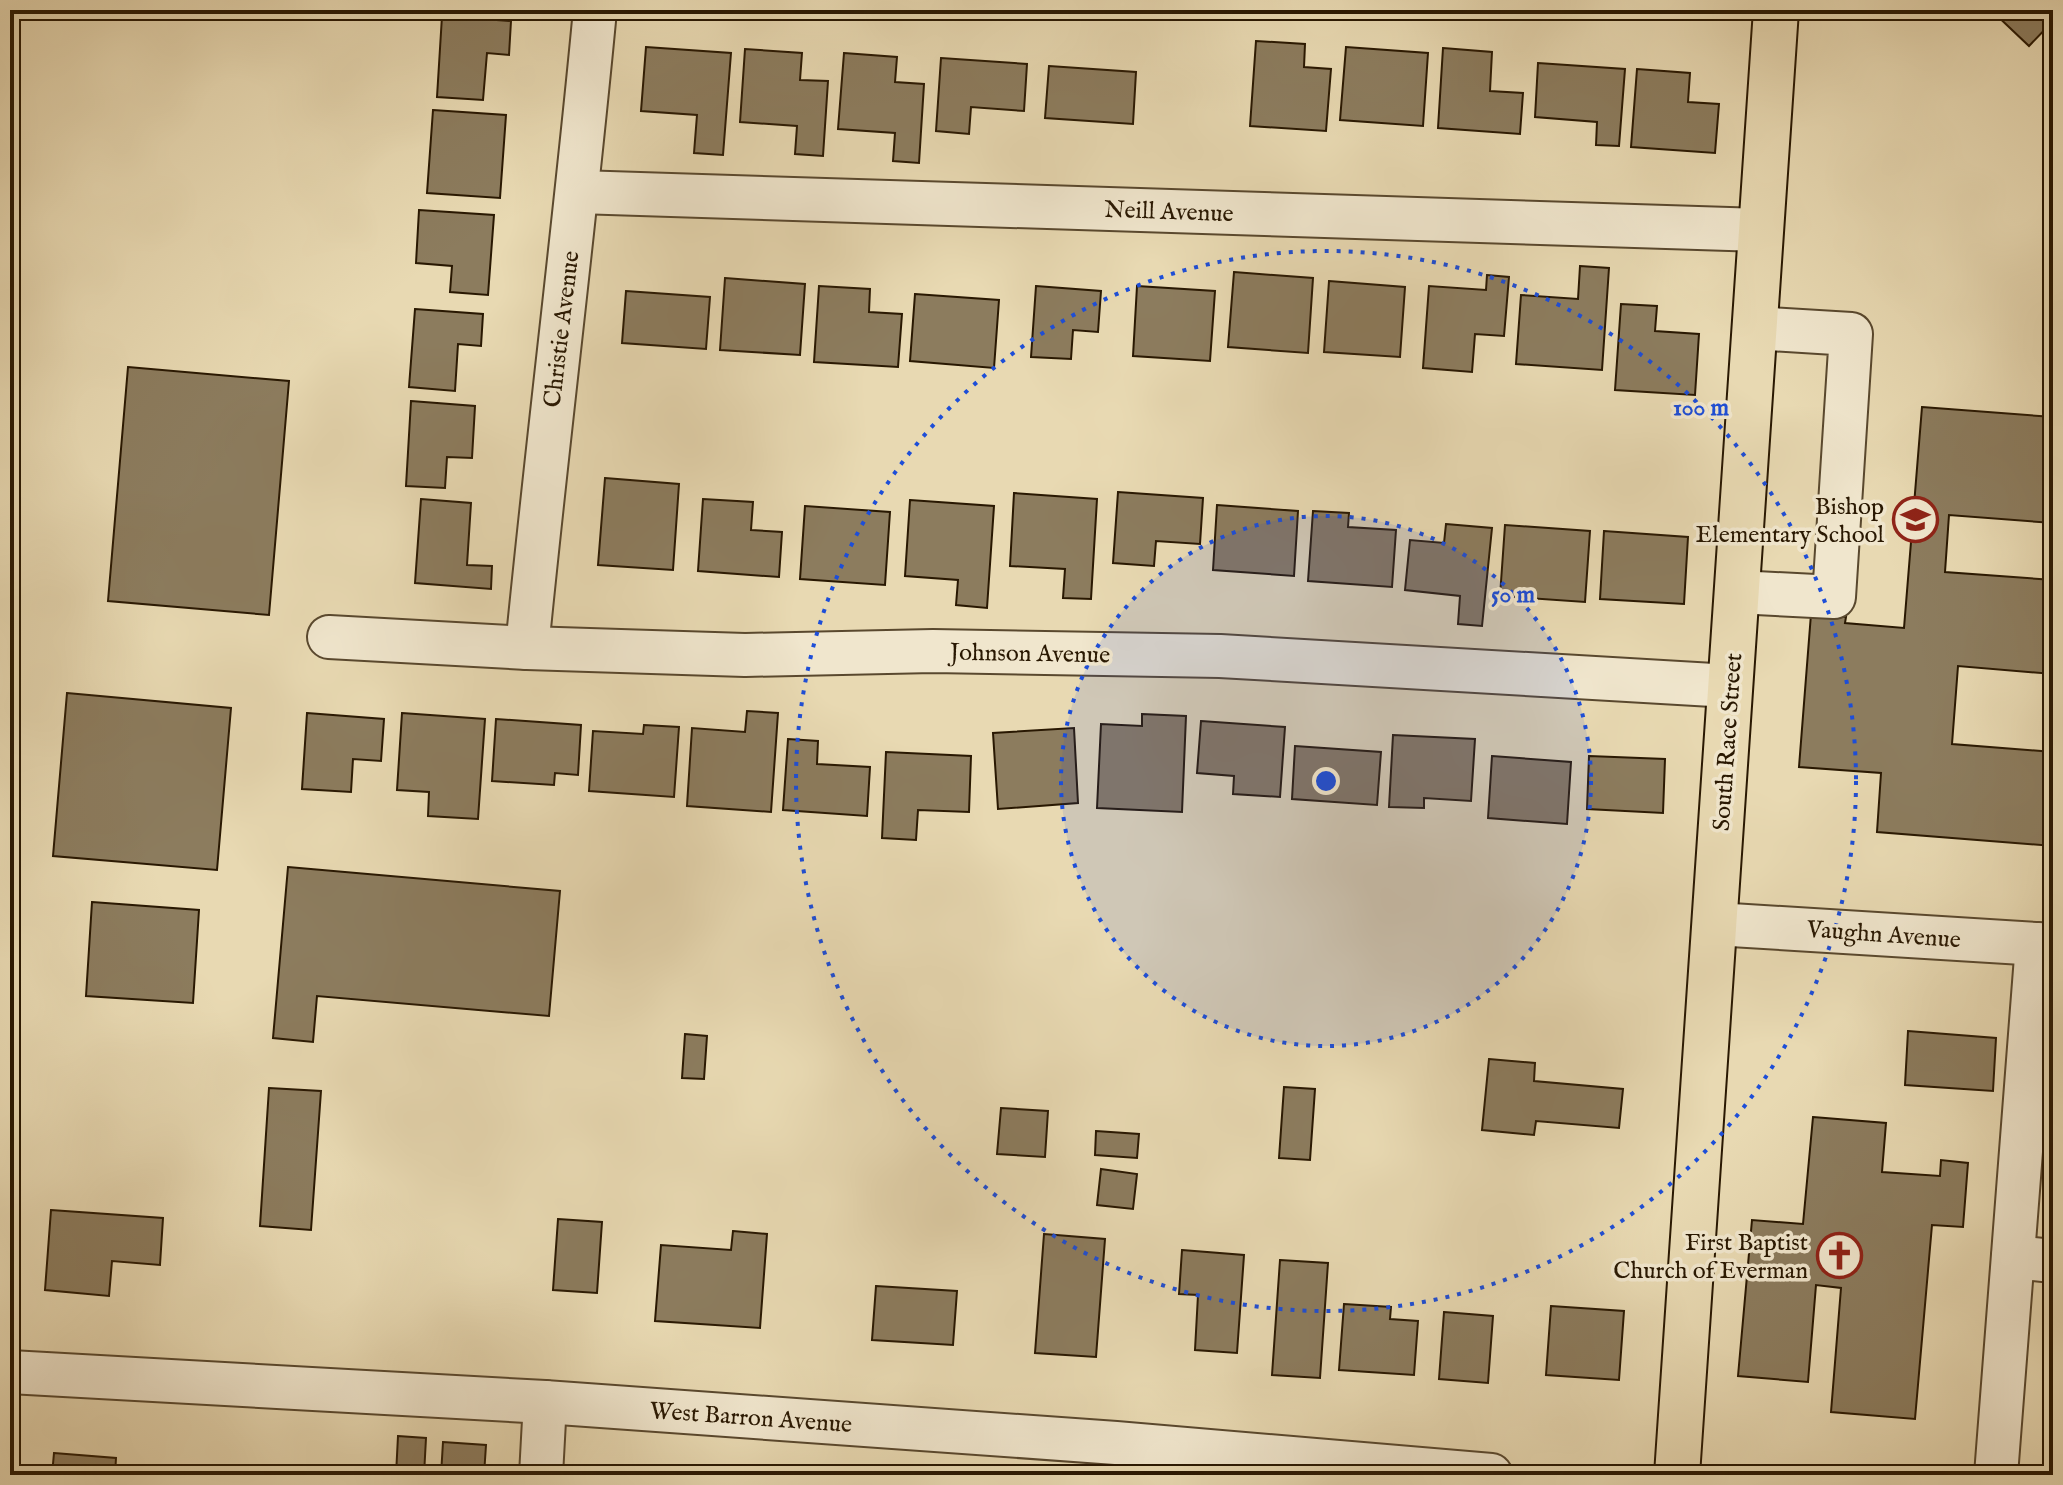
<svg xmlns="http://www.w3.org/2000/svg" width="2063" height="1485" viewBox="0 0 2063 1485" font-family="'IM FELL English',serif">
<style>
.building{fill:#8c7c5e;stroke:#291802;stroke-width:2}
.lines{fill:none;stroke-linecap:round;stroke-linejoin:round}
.minor-casing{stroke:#59482e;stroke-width:46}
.major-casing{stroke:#291802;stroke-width:48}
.minor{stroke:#f0e6cd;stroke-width:42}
.major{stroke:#e8d9b2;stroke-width:44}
.ring{fill:none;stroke:#1d4ed8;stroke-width:4;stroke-dasharray:4 8}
.labels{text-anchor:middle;stroke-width:7;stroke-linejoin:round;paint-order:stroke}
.street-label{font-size:24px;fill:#291802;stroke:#f0e6cd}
.poi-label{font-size:24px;fill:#291802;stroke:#f0e6cd;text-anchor:end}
.centre{fill:#1d4ed8;stroke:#f0e6cd;stroke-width:4}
.ring-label{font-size:24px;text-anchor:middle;font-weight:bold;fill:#1d4ed8;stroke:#f0e6cd;stroke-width:7;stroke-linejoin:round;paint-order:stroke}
</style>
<rect width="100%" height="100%" fill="#e8d9b2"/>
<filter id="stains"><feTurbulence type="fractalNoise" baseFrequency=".0025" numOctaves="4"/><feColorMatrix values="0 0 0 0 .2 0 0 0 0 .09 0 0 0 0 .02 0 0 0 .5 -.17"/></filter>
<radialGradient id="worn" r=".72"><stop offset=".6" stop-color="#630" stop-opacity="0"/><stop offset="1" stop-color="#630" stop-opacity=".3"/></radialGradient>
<g class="building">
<path d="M1991,10H2053V21L2029,46Z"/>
<path d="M442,16L511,21L509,55L487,53L483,100L437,97Z"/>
<path d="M1256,41L1305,44L1304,67L1331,69L1326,131L1250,126Z"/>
<path d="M646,47L731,53L723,155L694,153L697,115L641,111Z"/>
<path d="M1346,47L1428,53L1423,126L1340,120Z"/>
<path d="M1443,48L1492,52L1490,91L1523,93L1520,134L1438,128Z"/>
<path d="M745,49L802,53L800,80L828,81L823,156L795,154L797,126L740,122Z"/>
<path d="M844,53L897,57L895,82L924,84L919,163L893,161L895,133L838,129Z"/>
<path d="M941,58L1027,64L1024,111L971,107L969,134L936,131Z"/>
<path d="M1538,63L1625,69L1619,146L1596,145L1597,122L1535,117Z"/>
<path d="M1049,66L1136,72L1133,124L1045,118Z"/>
<path d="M1637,69L1690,73L1688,102L1719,104L1715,153L1631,147Z"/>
<path d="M433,110L506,115L500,198L427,193Z"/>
<path d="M419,210L494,215L488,295L450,292L452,266L416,263Z"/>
<path d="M1580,266L1609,268L1602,370L1516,364L1521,295L1578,299Z"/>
<path d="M1234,272L1313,278L1308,353L1228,347Z"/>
<path d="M1487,275L1509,277L1504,336L1475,334L1472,372L1423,368L1429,286L1486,290Z"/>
<path d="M725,278L805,284L800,355L720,350Z"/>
<path d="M1329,281L1405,287L1400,357L1324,352Z"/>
<path d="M819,286L870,289L869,312L902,314L898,367L814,362Z"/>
<path d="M1036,286L1101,291L1098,332L1073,330L1071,359L1031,357Z"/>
<path d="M1137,286L1215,291L1210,361L1133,356Z"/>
<path d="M626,291L710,297L706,349L622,343Z"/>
<path d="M915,294L999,300L994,368L910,361Z"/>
<path d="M1621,304L1657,306L1655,331L1699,334L1695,395L1615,390Z"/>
<path d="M415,309L483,314L481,346L458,344L455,391L409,387Z"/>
<path d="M128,367L289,381L269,615L108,601Z"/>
<path d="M411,401L475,406L472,458L447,457L445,488L406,486Z"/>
<path d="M1922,407L2053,417V523L1949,515L1945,572L2053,580V674L1958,666L1952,744L2053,752V846L1877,832L1881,773L1799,767L1811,614L1846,617L1845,623L1904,628Z"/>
<path d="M605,478L679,484L673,570L598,565Z"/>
<path d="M1118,492L1203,498L1200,544L1156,541L1154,566L1113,563Z"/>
<path d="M1014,493L1097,499L1091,599L1063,598L1065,569L1010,566Z"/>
<path d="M421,499L471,503L467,565L492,566L491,589L415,583Z"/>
<path d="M703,499L753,502L751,530L782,532L779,577L698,571Z"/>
<path d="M910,500L994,506L987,608L956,605L958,580L905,576Z"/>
<path d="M1217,505L1298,511L1294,576L1213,570Z"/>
<path d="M805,506L890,512L885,585L800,579Z"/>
<path d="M1313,511L1349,513L1348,527L1396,530L1392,587L1308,581Z"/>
<path d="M1446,524L1492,528L1482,626L1458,624L1460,596L1405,590L1410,540L1444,543Z"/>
<path d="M1505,525L1590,531L1585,602L1500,596Z"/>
<path d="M1604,531L1688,537L1684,604L1600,599Z"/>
<path d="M67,693L231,708L217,870L53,856Z"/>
<path d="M747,711L778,713L771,812L687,806L692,728L745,732Z"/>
<path d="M307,713L384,719L381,761L353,759L351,792L302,789Z"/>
<path d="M402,713L485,719L478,819L428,816L429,792L397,790Z"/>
<path d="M1142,714L1186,716L1182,812L1097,808L1101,724L1142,726Z"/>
<path d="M496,719L581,725L578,775L555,773L554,785L492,781Z"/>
<path d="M1201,721L1285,727L1280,797L1233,794L1234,776L1197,773Z"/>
<path d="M644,725L679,727L674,797L589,791L593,731L643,734Z"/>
<path d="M1074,728L1078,803L998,809L993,733Z"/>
<path d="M1393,735L1475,739L1471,801L1424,798V808L1389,807Z"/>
<path d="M788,739L818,741L817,764L870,767L867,816L783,810Z"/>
<path d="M1295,746L1381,752L1377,805L1292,799Z"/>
<path d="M886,752L971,756L969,812L918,810L916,840L882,838Z"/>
<path d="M1492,756L1571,762L1567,824L1488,818Z"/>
<path d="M1589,756L1665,759L1663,813L1587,809Z"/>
<path d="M288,867L560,891L549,1016L317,996L313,1042L273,1038Z"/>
<path d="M92,902L199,910L193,1003L86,996Z"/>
<path d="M1908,1031L1996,1038L1993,1091L1905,1085Z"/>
<path d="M685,1034L707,1036L704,1079L682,1078Z"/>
<path d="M1489,1059L1535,1063L1534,1081L1623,1089L1619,1128L1536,1121L1534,1135L1482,1130Z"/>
<path d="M1284,1087L1315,1089L1310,1160L1279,1158Z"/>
<path d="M269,1088L321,1091L311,1230L260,1226Z"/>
<path d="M1001,1108L1048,1111L1045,1157L997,1154Z"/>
<path d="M1813,1117L1886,1123L1882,1172L1940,1176L1941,1160L1968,1163L1963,1227L1932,1225L1915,1419L1831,1412L1841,1288L1816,1285L1808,1382L1738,1376L1752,1220L1803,1224Z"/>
<path d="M1096,1131L1139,1134L1137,1158L1095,1155Z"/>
<path d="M1101,1169L1137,1174L1133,1209L1097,1205Z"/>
<path d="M51,1210L163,1218L160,1265L112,1261L109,1296L45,1290Z"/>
<path d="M558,1219L602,1222L597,1293L553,1290Z"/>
<path d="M733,1231L767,1234L760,1328L655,1321L661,1245L731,1250Z"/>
<path d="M1044,1234L1105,1239L1096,1357L1035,1353Z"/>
<path d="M1182,1250L1244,1255L1237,1353L1195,1350L1198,1295L1179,1294Z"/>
<path d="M1280,1260L1328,1263L1320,1378L1272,1375Z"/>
<path d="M876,1286L957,1291L953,1345L872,1340Z"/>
<path d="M1344,1304L1391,1307L1390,1319L1418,1321L1414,1375L1339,1370Z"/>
<path d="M1551,1306L1624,1311L1619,1380L1546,1375Z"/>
<path d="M1444,1312L1493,1316L1488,1383L1439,1379Z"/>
<path d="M398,1436L426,1438L424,1475H396Z"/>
<path d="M443,1442L486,1445L484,1475H441Z"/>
<path d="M54,1453L116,1458L115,1475H52Z"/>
<path d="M292,1465L339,1468L338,1475H291Z"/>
</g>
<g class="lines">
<defs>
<g id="minor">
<path d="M578,192L1761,230"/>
<path d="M1737,592L1834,597L1851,334L1754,328"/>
<path d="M329,637L527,648L745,655L933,651L1220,656L1730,686"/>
<path d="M527,648C548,435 575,223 595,10"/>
<path d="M1715,924L2053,945"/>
<path d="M2013,1257L2053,1261"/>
<path d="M10,1372L545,1402L1116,1443L1491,1475"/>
<path d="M541,1475L545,1402"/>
<path d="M1996,1475L2037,944"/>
</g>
<path id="major" d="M1677,1475L1776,10"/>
</defs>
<use href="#minor" class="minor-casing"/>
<use href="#major" class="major-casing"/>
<use href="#minor" class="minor"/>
<use href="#major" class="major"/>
</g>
<circle cx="1326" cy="781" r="265" fill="#1d4ed8" fill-opacity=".12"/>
<g class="ring">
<circle cx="1326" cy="781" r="265"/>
<circle cx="1326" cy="781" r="530"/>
</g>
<defs>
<symbol id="school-ring" viewBox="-11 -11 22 22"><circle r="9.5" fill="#f0e6cd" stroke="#8f2418" stroke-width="1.5"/><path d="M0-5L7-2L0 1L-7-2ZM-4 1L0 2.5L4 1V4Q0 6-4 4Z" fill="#8f2418"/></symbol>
<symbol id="church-ring" viewBox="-11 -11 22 22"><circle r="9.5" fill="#f0e6cd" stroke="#8f2418" stroke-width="1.5"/><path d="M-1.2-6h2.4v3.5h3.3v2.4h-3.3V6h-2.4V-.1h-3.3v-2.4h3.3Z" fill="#8f2418"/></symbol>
</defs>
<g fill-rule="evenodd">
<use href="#school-ring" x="1890" y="494" width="51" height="51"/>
<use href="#church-ring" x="1814" y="1230" width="51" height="51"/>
</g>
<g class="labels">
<g class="street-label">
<text transform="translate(1169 211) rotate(2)" y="8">Neill Avenue</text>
<text transform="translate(561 329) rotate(-83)" y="8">Christie Avenue</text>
<text transform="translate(1030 653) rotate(1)" y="8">Johnson Avenue</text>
<text transform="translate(1727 742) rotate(-86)" y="8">South Race Street</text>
<text transform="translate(1884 934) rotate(4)" y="8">Vaughn Avenue</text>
<text transform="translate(751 1417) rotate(4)" y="8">West Barron Avenue</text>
</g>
<g class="poi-label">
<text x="1884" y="514">Bishop<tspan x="1884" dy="28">Elementary School</tspan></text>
<text x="1808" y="1250">First Baptist<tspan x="1808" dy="28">Church of Everman</tspan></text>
</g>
</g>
<circle cx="1326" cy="781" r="12" class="centre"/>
<g class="ring-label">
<text x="1701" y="415">100 m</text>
<text x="1513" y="602">50 m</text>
</g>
<rect width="2063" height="1485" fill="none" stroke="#e8d9b2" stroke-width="40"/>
<rect x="12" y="12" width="2039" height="1461" fill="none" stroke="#291802" stroke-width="4"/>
<rect x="20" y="20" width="2023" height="1445" fill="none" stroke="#291802" stroke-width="2"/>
<rect width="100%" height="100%" filter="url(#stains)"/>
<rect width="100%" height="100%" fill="url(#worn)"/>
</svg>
